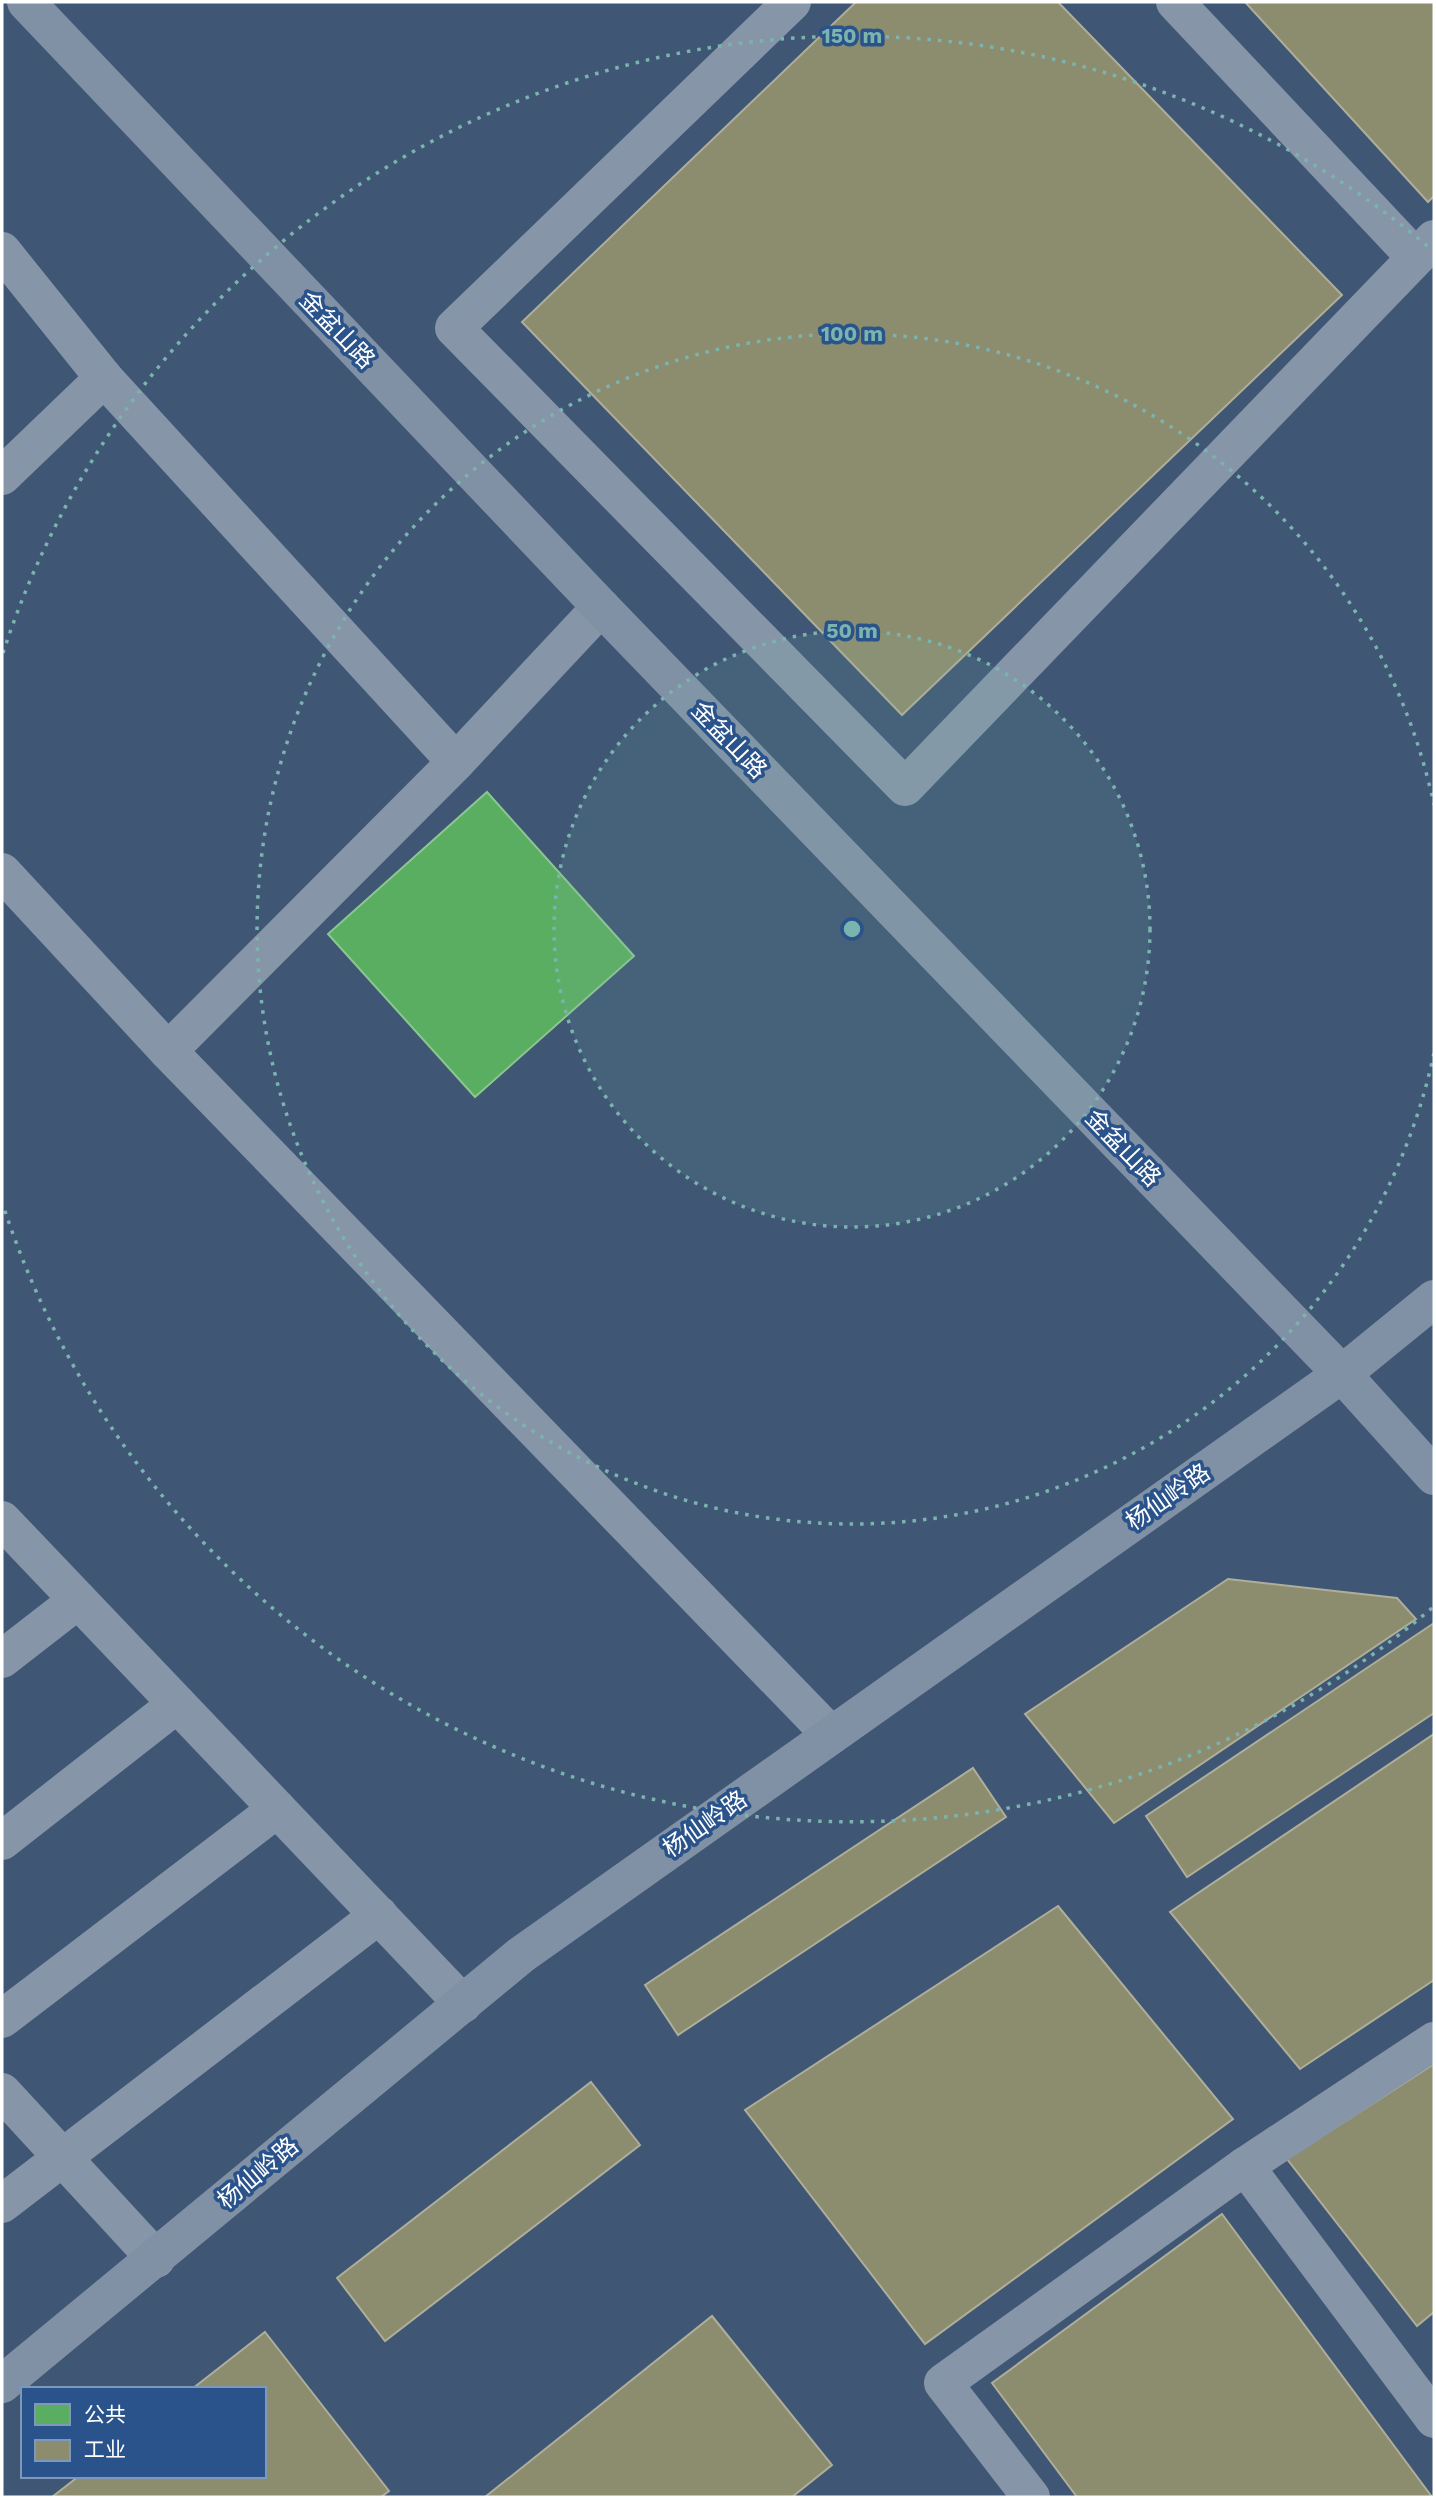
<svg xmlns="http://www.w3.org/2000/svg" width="1436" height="2499" viewBox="0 0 1436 2499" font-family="'Work Sans','Noto Sans SC',sans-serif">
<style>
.public{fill:#5aae61;stroke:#8cc690;stroke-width:2}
.industry{fill:#8c8c6e;stroke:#aeae9a;stroke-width:2}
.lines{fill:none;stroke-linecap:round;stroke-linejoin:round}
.street{stroke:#8696a8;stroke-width:38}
.secondary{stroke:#8191a5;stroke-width:38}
.ring{fill:none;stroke:#7bb4af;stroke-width:3.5;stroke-dasharray:3.5 7}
.labels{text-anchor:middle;stroke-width:7;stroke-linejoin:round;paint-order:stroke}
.street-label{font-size:24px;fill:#fff;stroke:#29538a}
.centre{fill:#7bb4af;stroke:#29538a;stroke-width:3.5}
.ring-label{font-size:21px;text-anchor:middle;font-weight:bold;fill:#7bb4af;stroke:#29538a;stroke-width:7;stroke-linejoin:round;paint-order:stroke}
</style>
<rect width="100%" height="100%" fill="#3f5674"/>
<path class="public" d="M487,792L634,956L475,1097L328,934Z"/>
<g class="industry">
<path d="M856,2H1058L1342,295L902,715L522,322Z"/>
<path d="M1245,2H1434V196L1428,202Z"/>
<path d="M1228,1579L1397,1598L1416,1619L1114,1823L1025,1714Z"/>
<path d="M1434,1623V1713L1187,1877L1146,1816Z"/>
<path d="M1434,1734V1980L1300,2069L1170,1912Z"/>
<path d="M973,1768L1006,1817L678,2035L645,1985Z"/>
<path d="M1058,1906L1233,2119L925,2344L745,2110Z"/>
<path d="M1434,2064V2312L1417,2326L1287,2159Z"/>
<path d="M591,2082L640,2145L385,2341L337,2278Z"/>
<path d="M1222,2214L1432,2497H1077L992,2383Z"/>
<path d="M712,2316L832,2465L792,2497H485Z"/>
<path d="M265,2332L389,2491L381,2497H52L79,2476H264V2389H192Z"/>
</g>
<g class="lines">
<g class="street">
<path d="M792,2L454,328L905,787L1434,239"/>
<path d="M1175,2L1415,257"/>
<path d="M2,251L104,378L456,762"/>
<path d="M2,476L104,378"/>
<path d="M2,872L168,1051L831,1735"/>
<path d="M168,1051L456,762L601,607"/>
<path d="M2,1520L463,2004"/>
<path d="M2,1659L78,1600"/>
<path d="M2,1841L177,1704"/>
<path d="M2,2019L277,1809"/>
<path d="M2,2092L156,2259"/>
<path d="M1245,2166L1434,2419"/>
<path d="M2,2204L379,1915"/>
<path d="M1031,2497L943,2383L1245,2166L1434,2041"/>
</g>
<g class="secondary">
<path d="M26,2L601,607L1342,1374L1434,1476"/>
<path d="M2,2384L521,1955L1342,1374L1434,1299"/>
</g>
</g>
<circle cx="852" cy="929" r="298" fill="#7bb4af" fill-opacity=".12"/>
<g class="ring">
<circle cx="852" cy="929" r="298"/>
<path d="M1434 1053A595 595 0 1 1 1434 805"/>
<path d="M1432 1608A893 893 0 0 1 3 1205M3 653A893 893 0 0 1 1432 250"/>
</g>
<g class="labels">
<g class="street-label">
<text transform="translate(337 330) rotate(46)" y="8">金盆山路</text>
<text transform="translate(729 740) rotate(46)" y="8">金盆山路</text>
<text transform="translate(1123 1148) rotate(46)" y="8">金盆山路</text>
<text transform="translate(1168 1497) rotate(-35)" y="8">杨仙岭路</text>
<text transform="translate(705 1824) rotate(-35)" y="8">杨仙岭路</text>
<text transform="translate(258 2173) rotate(-40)" y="8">杨仙岭路</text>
</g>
</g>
<circle cx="852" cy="929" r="10" class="centre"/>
<g class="ring-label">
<text x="852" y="43">150 m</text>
<text x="852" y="341">100 m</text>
<text x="852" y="638">50 m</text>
</g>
<rect width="1436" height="2499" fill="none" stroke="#ffffff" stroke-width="7"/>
<rect x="21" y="2387" width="245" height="91" fill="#29538a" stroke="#7f98b9" stroke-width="2"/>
<rect x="35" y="2404" width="35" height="21" fill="#5aae61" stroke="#7f98b9" stroke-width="2"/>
<text x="84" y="2422" font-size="21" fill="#ffffff">公共</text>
<rect x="35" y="2440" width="35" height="21" fill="#8c8c6e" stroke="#7f98b9" stroke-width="2"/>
<text x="84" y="2457" font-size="21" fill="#ffffff">工业</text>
</svg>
